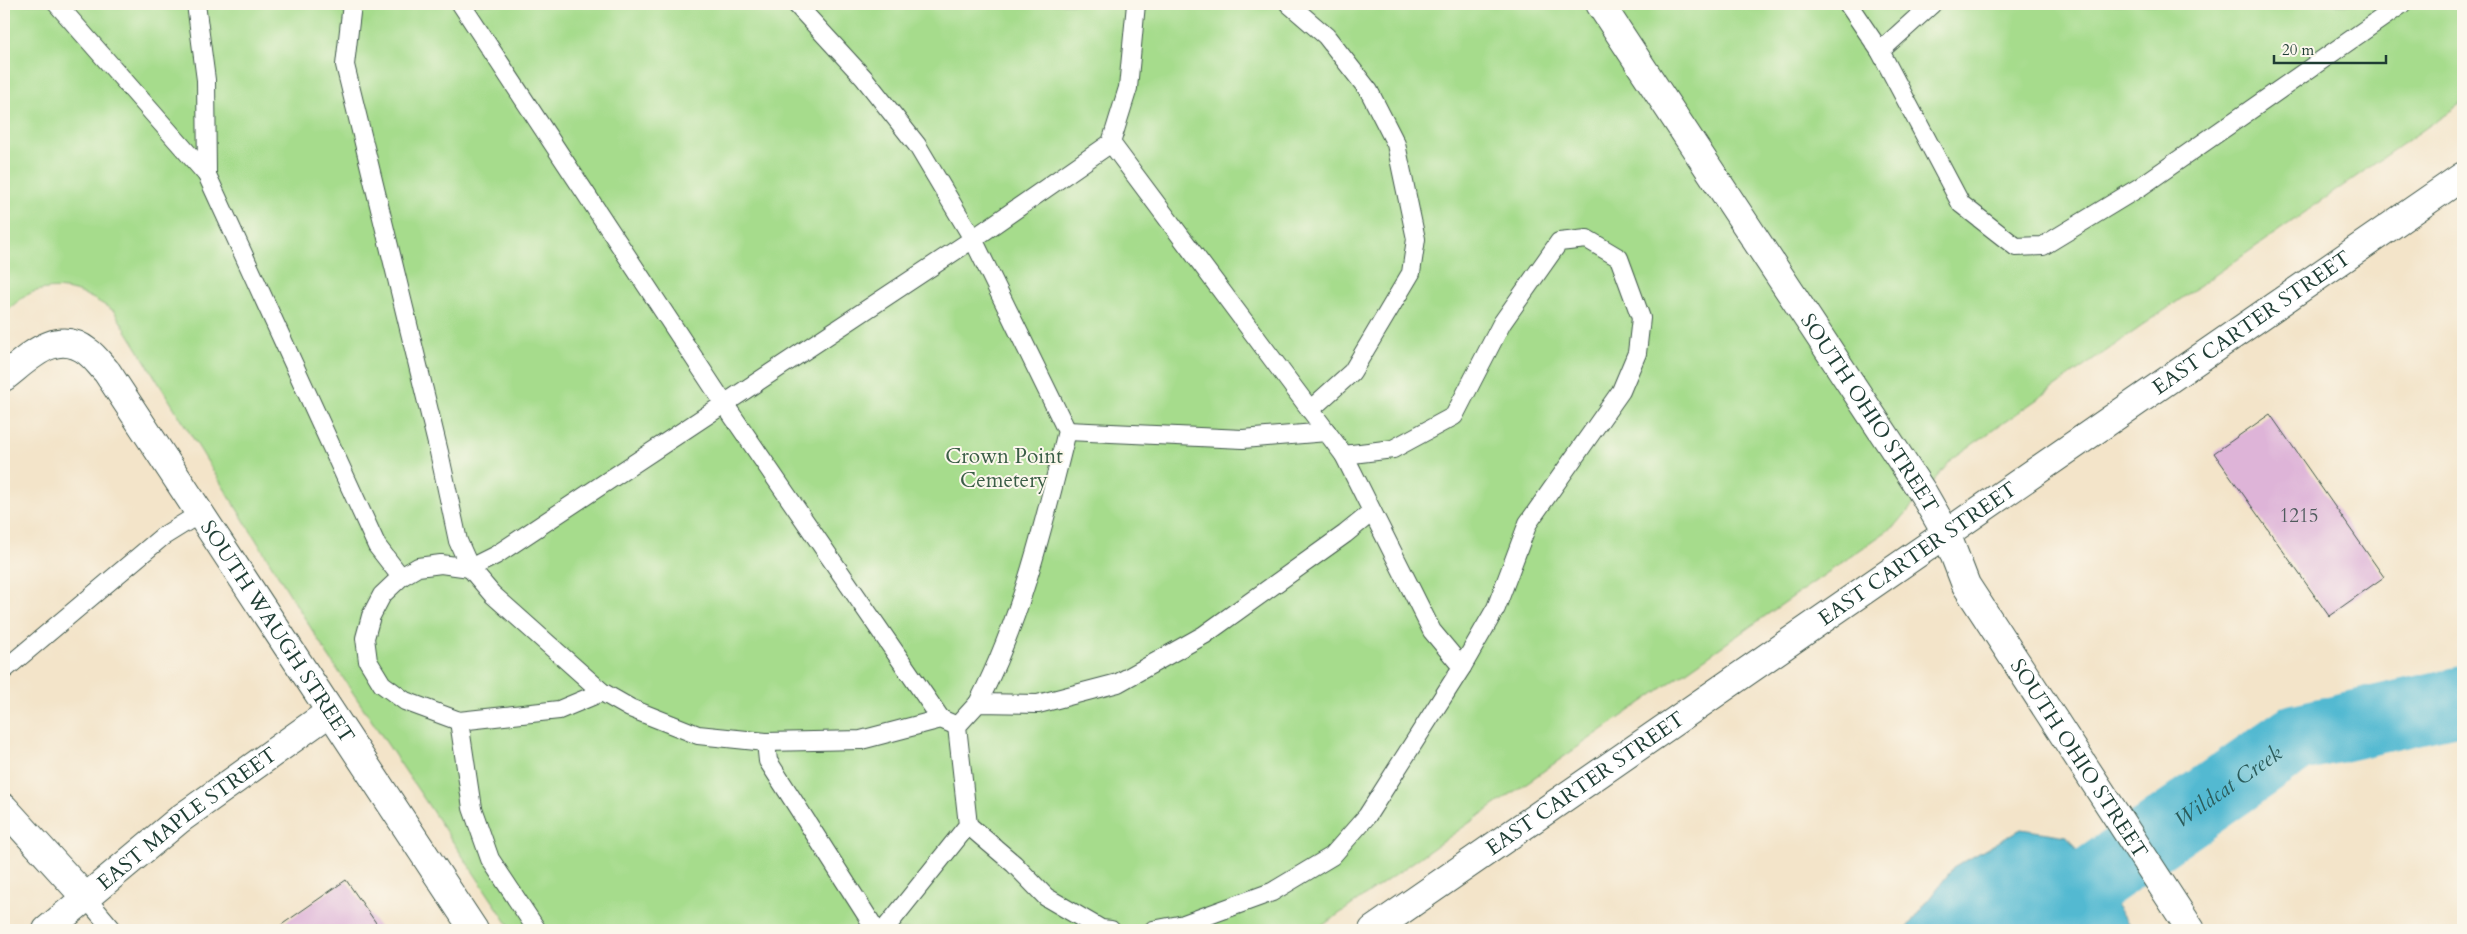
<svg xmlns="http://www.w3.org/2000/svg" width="2467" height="934" viewBox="0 0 2467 934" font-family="Cardo,serif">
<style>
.green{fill:#a6dc8c;stroke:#628c60}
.water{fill:#53b9d1;stroke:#397b82}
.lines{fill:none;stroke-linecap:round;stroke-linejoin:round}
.river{stroke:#53b9d1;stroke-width:68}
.building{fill:#deb4d8}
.lane-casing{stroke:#3f564a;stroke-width:20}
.street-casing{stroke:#3f564a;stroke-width:30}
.secondary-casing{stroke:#3f564a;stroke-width:30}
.lane{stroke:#fff;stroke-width:18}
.street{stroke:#fff;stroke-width:28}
.secondary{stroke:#fff;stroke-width:28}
.labels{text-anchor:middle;stroke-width:4;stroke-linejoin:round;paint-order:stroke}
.number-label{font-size:19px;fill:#4f5b5d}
.street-label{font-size:21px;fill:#1f3d34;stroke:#fbf7ec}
.park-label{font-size:21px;fill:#3a5d46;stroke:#fbf7ec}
.water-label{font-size:22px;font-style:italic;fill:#2c5c5b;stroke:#fbf7ec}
</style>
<rect width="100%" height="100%" fill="#fbf7ec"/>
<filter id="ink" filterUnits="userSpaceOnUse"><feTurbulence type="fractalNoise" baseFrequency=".02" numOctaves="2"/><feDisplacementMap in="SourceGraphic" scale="10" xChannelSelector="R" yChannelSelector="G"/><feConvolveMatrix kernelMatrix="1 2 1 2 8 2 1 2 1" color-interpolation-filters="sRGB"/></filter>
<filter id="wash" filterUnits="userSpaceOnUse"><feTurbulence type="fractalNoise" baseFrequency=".0096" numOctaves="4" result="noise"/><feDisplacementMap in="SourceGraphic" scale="20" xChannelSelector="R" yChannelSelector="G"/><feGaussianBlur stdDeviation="1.12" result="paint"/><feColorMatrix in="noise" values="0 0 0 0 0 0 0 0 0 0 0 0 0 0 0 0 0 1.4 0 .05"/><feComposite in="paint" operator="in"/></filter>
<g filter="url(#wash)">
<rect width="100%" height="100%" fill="#f3e4c9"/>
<path class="green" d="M4,4H2463V102L1953,458L1897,524L1316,930H512L327,654L114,311C87,294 66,282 33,292C23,296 13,306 4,312Z"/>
<path class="water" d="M2021,829L2067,836L2133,930H1905L1953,868Z"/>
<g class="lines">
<path class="river" id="s1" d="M2021,930L2296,738L2463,700"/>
</g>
<g id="blocks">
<g class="building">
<path d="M2270,414L2384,577L2329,616L2214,453Z"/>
<path d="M346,880L381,930H274Z"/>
</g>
</g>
</g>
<g filter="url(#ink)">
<use href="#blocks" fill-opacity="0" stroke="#3f564a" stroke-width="1"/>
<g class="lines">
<defs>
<g id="lane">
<path d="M57,4L207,175"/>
<path d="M196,4L206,80L207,175L377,546L401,577"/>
<path d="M352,4L345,65L439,452L458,541L470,568L492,594L602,692L630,708L698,735L766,742L861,740L941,719L957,726"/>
<path d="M461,4L725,405L941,719"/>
<path d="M796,4L864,78L917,145L973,239L1067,431C1044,524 1022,617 978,703"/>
<path d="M1289,4L1326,36L1369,91L1396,144L1416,239L1411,273L1352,372L1310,410"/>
<path d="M1848,4L1880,51L1961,204L2016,247L2043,246L2140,187L2402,4"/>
<path d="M1880,51L1932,4"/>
<path d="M1111,143L1344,455L1393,449L1454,416L1502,323L1559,242L1587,239L1619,258L1641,318L1637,353L1621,391L1528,523L1496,608L1462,667L1367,816L1332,856L1272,892L1184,924L1153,930"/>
<path d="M1067,431L1243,439L1327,432"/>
<path d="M1344,455L1432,631L1462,667"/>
<path d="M4,670L162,537L199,514"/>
<path d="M602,692L559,710L459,721L405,701L382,684L368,661L365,638L371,616L382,595L401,577L418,567L441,564L470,568L496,555L973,239L1111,143L1128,88L1136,4"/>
<path d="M459,721L472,808L490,859L537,930"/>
<path d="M766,742L768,761L876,930"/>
<path d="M968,825L1014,864L1046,897L1101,929L1111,930"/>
<path d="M86,898L113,930"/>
<path d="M884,930L968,825L957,726L978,703L1038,704L1118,683L1204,635L1345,534L1372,512"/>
</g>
<g id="street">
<path id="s2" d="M1600,4L1923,493L1946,533L1966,585L2191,930"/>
<path d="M4,808L86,898"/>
<path id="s3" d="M47,930L180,819L330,712"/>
<path id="s4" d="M1373,930L2463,176"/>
</g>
<g id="secondary">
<path id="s5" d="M4,377C29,358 56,327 88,352C95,357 101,366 107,372L474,930"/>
</g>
</defs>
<use href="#lane" class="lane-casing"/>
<use href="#street" class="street-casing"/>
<use href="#secondary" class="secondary-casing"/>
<use href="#lane" class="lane"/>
<use href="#street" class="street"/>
<use href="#secondary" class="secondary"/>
</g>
</g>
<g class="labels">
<g class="number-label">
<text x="2299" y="522">1215</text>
</g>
<g class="street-label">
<text dy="7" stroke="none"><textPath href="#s4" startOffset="1068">EAST CARTER STREET</textPath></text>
<text dy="7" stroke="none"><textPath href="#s2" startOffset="490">SOUTH OHIO STREET</textPath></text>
<text dy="7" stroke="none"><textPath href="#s4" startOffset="662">EAST CARTER STREET</textPath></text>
<text dy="7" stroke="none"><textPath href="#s5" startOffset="435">SOUTH WAUGH STREET</textPath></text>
<text dy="7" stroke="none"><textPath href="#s2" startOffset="895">SOUTH OHIO STREET</textPath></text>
<text dy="7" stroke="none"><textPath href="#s4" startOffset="258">EAST CARTER STREET</textPath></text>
<text dy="7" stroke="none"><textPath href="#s3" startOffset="179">EAST MAPLE STREET</textPath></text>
</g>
<g class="park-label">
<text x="1004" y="463">Crown Point<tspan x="1004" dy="24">Cemetery</tspan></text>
</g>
<g class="water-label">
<text dy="8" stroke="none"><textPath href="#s1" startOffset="252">Wildcat Creek</textPath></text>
</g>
</g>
<rect width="2467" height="934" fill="none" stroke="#fbf7ec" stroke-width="20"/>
<path d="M2274 55v8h112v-8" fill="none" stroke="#1f3d34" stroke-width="2.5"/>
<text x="2282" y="55" font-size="15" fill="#1f3d34" stroke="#fbf7ec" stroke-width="4" paint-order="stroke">20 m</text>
</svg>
